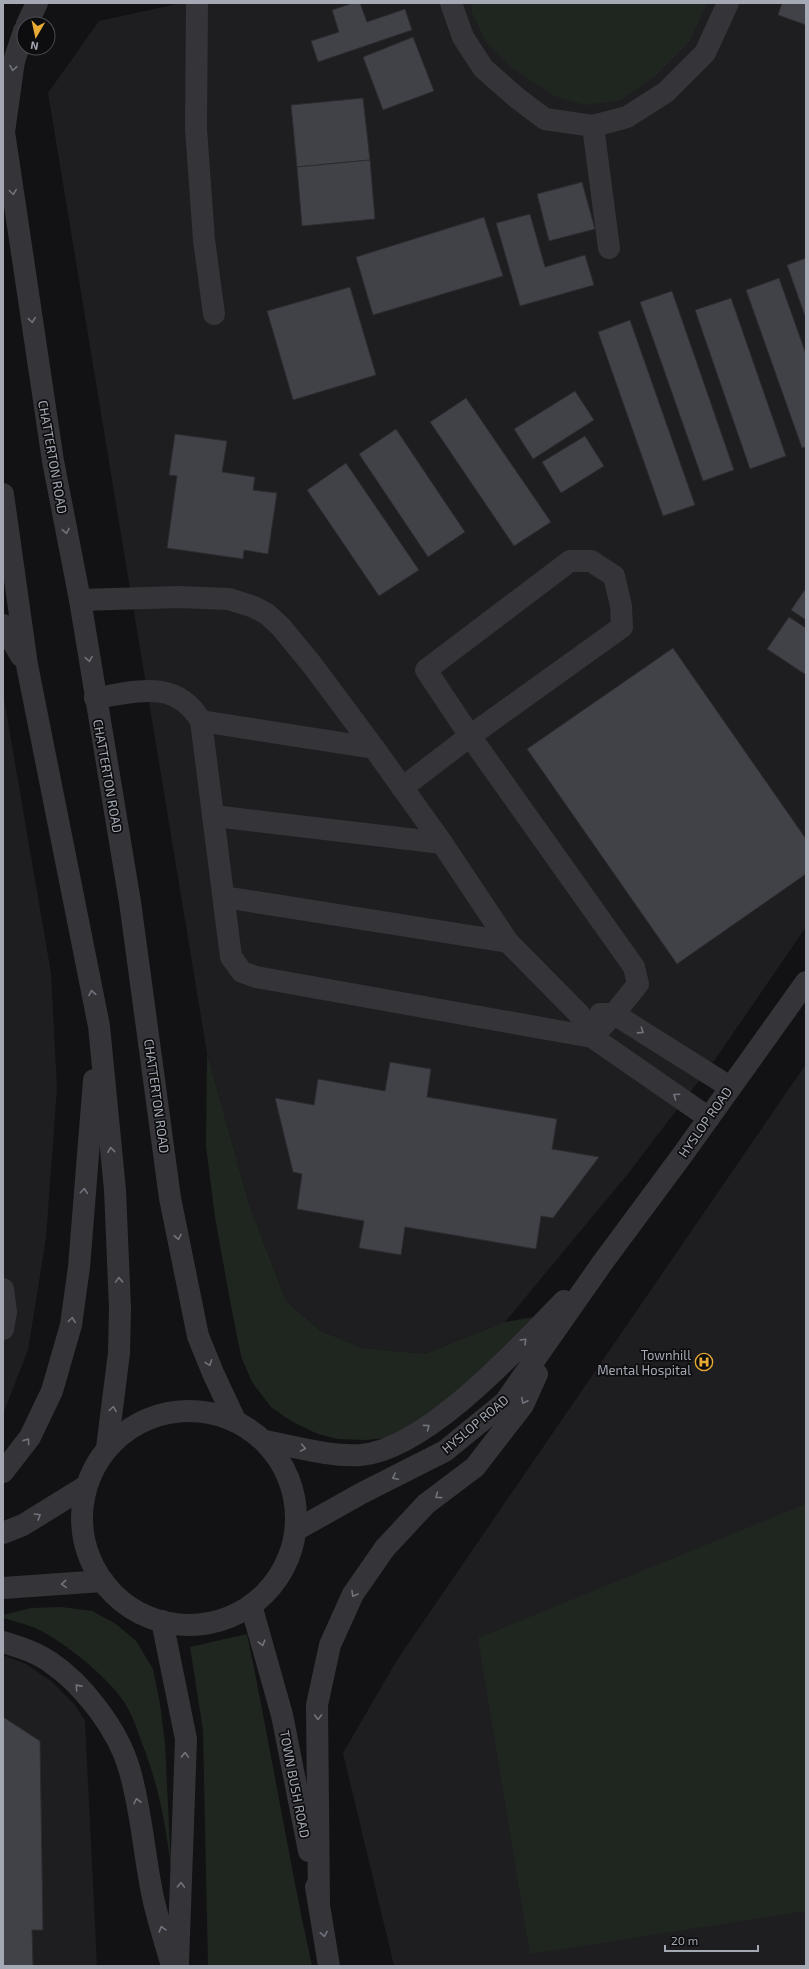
<svg xmlns="http://www.w3.org/2000/svg" width="809" height="1969" viewBox="0 0 809 1969" font-family="'Exo 2',sans-serif">
<style>
.built{fill:#1e1e21}
.green{fill:#1f2620}
.building{fill:#414247;stroke:#2c2c30}
.lines{fill:none;stroke-linecap:round;stroke-linejoin:round}
.minor{stroke:#343439;stroke-width:22}
.oneway{stroke:#72747d}
.labels{text-anchor:middle;stroke-width:3.5;stroke-linejoin:round;paint-order:stroke}
.street-label{font-size:13px;fill:#a4a9b4;stroke:#0d0d0f}
.poi-label{font-size:13px;fill:#a4a9b4;stroke:#0d0d0f;text-anchor:end}
</style>
<rect width="100%" height="100%" fill="#121214"/>
<g class="built">
<path d="M182,3H806V927L714,1061L627,1175L505,1322L424,1354L363,1348L321,1331L286,1301L249,1204L207,1053L48,93L99,21Z"/>
<path d="M3,693L51,973L57,1088L46,1238L28,1350L3,1414Z"/>
<path d="M806,1064V1966H394L343,1753L397,1660Z"/>
<path d="M3,1655L26,1664L51,1681L75,1705L85,1721L97,1966H3Z"/>
</g>
<g class="green">
<path d="M472,3H707L689,42L655,76L621,100L585,105L554,96L512,68L487,44L472,13Z"/>
<path d="M207,1053L249,1204L286,1301L321,1331L363,1348L424,1354L505,1322L534,1317L477,1383L395,1437L366,1440L338,1439L318,1434L291,1421L271,1407L252,1382L241,1356L231,1306L215,1217L206,1146Z"/>
<path d="M806,1504V1911L530,1954L478,1638Z"/>
<path d="M61,1607L92,1611L116,1624L136,1641L153,1669L160,1704L165,1744L171,1867C165,1821 159,1787 142,1743C137,1729 131,1711 122,1699C106,1676 61,1639 35,1628C25,1624 14,1621 3,1618V1615L31,1608Z"/>
<path d="M247,1634C270,1744 288,1856 312,1966H208L203,1730L190,1647Z"/>
</g>
<g class="building">
<path d="M353,3H360L367,22L405,9L412,30L318,62L311,41L339,32L332,10Z"/>
<path d="M782,3H806V25L778,15Z"/>
<path d="M413,37L434,91L383,110L363,57Z"/>
<path d="M363,98L370,160L297,167L291,105Z"/>
<path d="M370,160L375,219L302,226L297,167Z"/>
<path d="M582,182L595,229L549,241L537,194Z"/>
<path d="M530,214L545,267L585,255L594,285L520,306L496,223Z"/>
<path d="M484,217L503,276L373,315L356,257Z"/>
<path d="M806,258V319L787,265Z"/>
<path d="M779,278L806,354V447L802,448L746,290Z"/>
<path d="M350,287L376,375L293,400L267,311Z"/>
<path d="M672,291L734,470L703,481L640,302Z"/>
<path d="M731,298L786,456L750,469L695,310Z"/>
<path d="M630,320L695,505L663,516L598,332Z"/>
<path d="M575,391L594,420L533,459L514,429Z"/>
<path d="M466,398L551,522L514,546L430,422Z"/>
<path d="M396,429L465,532L428,557L359,454Z"/>
<path d="M175,434L227,441L222,472L255,477L253,490L277,493L268,554L244,550L243,559L167,548L177,476L169,475Z"/>
<path d="M585,436L604,466L561,493L542,462Z"/>
<path d="M346,463L419,570L379,596L307,490Z"/>
<path d="M806,588V620L791,610Z"/>
<path d="M789,617L806,628V675L767,649Z"/>
<path d="M673,648L806,839V874L677,964L527,749Z"/>
<path d="M390,1062L431,1069L427,1097L557,1119L552,1149L599,1157L553,1218L541,1216L536,1249L405,1227L401,1255L359,1248L364,1221L297,1209L302,1174L293,1172L275,1098L314,1105L318,1079L385,1091Z"/>
<path d="M3,1717L40,1741L43,1930H32L33,1966H3Z"/>
</g>
<g class="lines">
<g class="minor">
<path d="M197,3L196,129L204,240L214,314"/>
<path d="M451,3L463,37L483,68L517,98L545,119L593,126L627,117L666,92L705,53L728,3"/>
<path d="M27,24L37,3"/>
<path d="M3,125L53,461L80,600L130,902L170,1198L198,1336L213,1373L235,1420"/>
<path d="M593,126L609,248"/>
<path d="M4,132L14,61L24,31"/>
<path d="M3,494L27,665L99,1026L115,1190L120,1308L119,1353L107,1448"/>
<path d="M570,561H591L614,576L621,606L622,627L470,736L426,670Z"/>
<path d="M80,600L179,597L229,599L254,607L267,614L281,627L313,666L374,748L442,843L508,942L579,1014L592,1037L709,1118"/>
<path d="M3,625L21,656"/>
<path d="M95,698C137,692 175,678 201,721L231,957L242,972L256,977L592,1037L614,1014L638,984L634,967L470,736L402,788"/>
<path d="M201,721L374,748"/>
<path d="M214,816L442,843"/>
<path d="M224,897L508,942"/>
<path d="M600,1014H614L730,1087"/>
<path d="M3,1289L6,1312L3,1329"/>
<circle cx="189" cy="1518" r="107"/>
<path d="M265,1441C296,1447 330,1457 361,1455C427,1449 519,1347 564,1301"/>
<path d="M3,1472L30,1437L52,1391L71,1325L79,1267L94,1080"/>
<path d="M296,1530L362,1493L445,1451L505,1402L603,1262L683,1154L806,982"/>
<path d="M3,1533L23,1525L86,1486"/>
<path d="M3,1588L103,1581"/>
<path d="M251,1605L282,1715L309,1851"/>
<path d="M162,1621L186,1739L178,1963"/>
<path d="M3,1642C19,1647 36,1652 50,1662C83,1684 118,1730 129,1768C142,1811 144,1858 154,1902C159,1923 166,1945 172,1966"/>
<path d="M316,1887L329,1966"/>
<path d="M319,1902L317,1705L330,1645L353,1594L385,1548L426,1504L475,1467L523,1405L537,1374"/>
</g>
</g>
<defs><path id="oneway-chevron" d="M-2-3.5L2.5 0L-2 3.5" fill="none" stroke-width="1.6" stroke-linecap="round" stroke-linejoin="round"/></defs>
<g class="oneway">
<use href="#oneway-chevron" transform="translate(13 68) rotate(99)"/>
<use href="#oneway-chevron" transform="translate(13 192) rotate(82)"/>
<use href="#oneway-chevron" transform="translate(32 320) rotate(82)"/>
<use href="#oneway-chevron" transform="translate(66 531) rotate(79)"/>
<use href="#oneway-chevron" transform="translate(89 659) rotate(81)"/>
<use href="#oneway-chevron" transform="translate(92 993) rotate(-101)"/>
<use href="#oneway-chevron" transform="translate(641 1031) rotate(33)"/>
<use href="#oneway-chevron" transform="translate(676 1096) rotate(-145)"/>
<use href="#oneway-chevron" transform="translate(111 1150) rotate(-96)"/>
<use href="#oneway-chevron" transform="translate(84 1191) rotate(-85)"/>
<use href="#oneway-chevron" transform="translate(178 1237) rotate(79)"/>
<use href="#oneway-chevron" transform="translate(119 1280) rotate(-92)"/>
<use href="#oneway-chevron" transform="translate(72 1320) rotate(-82)"/>
<use href="#oneway-chevron" transform="translate(524 1341) rotate(-45)"/>
<use href="#oneway-chevron" transform="translate(209 1363) rotate(69)"/>
<use href="#oneway-chevron" transform="translate(524 1401) rotate(117)"/>
<use href="#oneway-chevron" transform="translate(113 1409) rotate(-82)"/>
<use href="#oneway-chevron" transform="translate(427 1427) rotate(-36)"/>
<use href="#oneway-chevron" transform="translate(27 1441) rotate(-55)"/>
<use href="#oneway-chevron" transform="translate(303 1448) rotate(10)"/>
<use href="#oneway-chevron" transform="translate(395 1477) rotate(154)"/>
<use href="#oneway-chevron" transform="translate(438 1496) rotate(143)"/>
<use href="#oneway-chevron" transform="translate(38 1516) rotate(-31)"/>
<use href="#oneway-chevron" transform="translate(64 1584) rotate(176)"/>
<use href="#oneway-chevron" transform="translate(354 1594) rotate(120)"/>
<use href="#oneway-chevron" transform="translate(262 1643) rotate(75)"/>
<use href="#oneway-chevron" transform="translate(78 1687) rotate(-132)"/>
<use href="#oneway-chevron" transform="translate(318 1717) rotate(90)"/>
<use href="#oneway-chevron" transform="translate(185 1755) rotate(-88)"/>
<use href="#oneway-chevron" transform="translate(137 1801) rotate(-103)"/>
<use href="#oneway-chevron" transform="translate(181 1885) rotate(-88)"/>
<use href="#oneway-chevron" transform="translate(162 1929) rotate(-106)"/>
<use href="#oneway-chevron" transform="translate(324 1934) rotate(81)"/>
</g>
<defs>
<symbol id="hospital-ring" viewBox="-11 -11 22 22"><circle r="9.5" fill="#0d0d0f" stroke="#e9ab35" stroke-width="1.5"/><path d="M-5-5h3v3.5h4V-5h3V5h-3V1.5h-4V5h-3Z" fill="#e9ab35"/></symbol>
</defs>
<g fill-rule="evenodd">
<use href="#hospital-ring" x="694" y="1352" width="20" height="20"/>
</g>
<g class="labels">
<g class="street-label">
<text transform="translate(53 457) rotate(80)" y="5">CHATTERTON ROAD</text>
<text transform="translate(108 776) rotate(80)" y="5">CHATTERTON ROAD</text>
<text transform="translate(157 1096) rotate(82)" y="5">CHATTERTON ROAD</text>
<text transform="translate(705 1122) rotate(-55)" y="5">HYSLOP ROAD</text>
<text transform="translate(475 1424) rotate(-40)" y="5">HYSLOP ROAD</text>
<text transform="translate(295 1784) rotate(79)" y="5">TOWN BUSH ROAD</text>
</g>
<g class="poi-label">
<text x="691" y="1360">Townhill<tspan x="691" dy="15">Mental Hospital</tspan></text>
</g>
</g>
<rect width="809" height="1969" fill="none" stroke="#a4a9b4" stroke-width="8"/>
<g transform="translate(36 36) rotate(189)"><circle r="19" fill="#0d0d0f" stroke="#494b51"/>
<path d="M0-3L7 15L0 10L-7 15Z" fill="#e9ab35"/>
<text y="-6" font-size="11" font-weight="bold" text-anchor="middle" fill="#a4a9b4">N</text>
</g>
<path d="M665 1945v6h93v-6" fill="none" stroke="#a4a9b4" stroke-width="2"/>
<text x="671" y="1945" font-size="12" fill="#a4a9b4" stroke="#0d0d0f" stroke-width="3" paint-order="stroke">20 m</text>
</svg>
